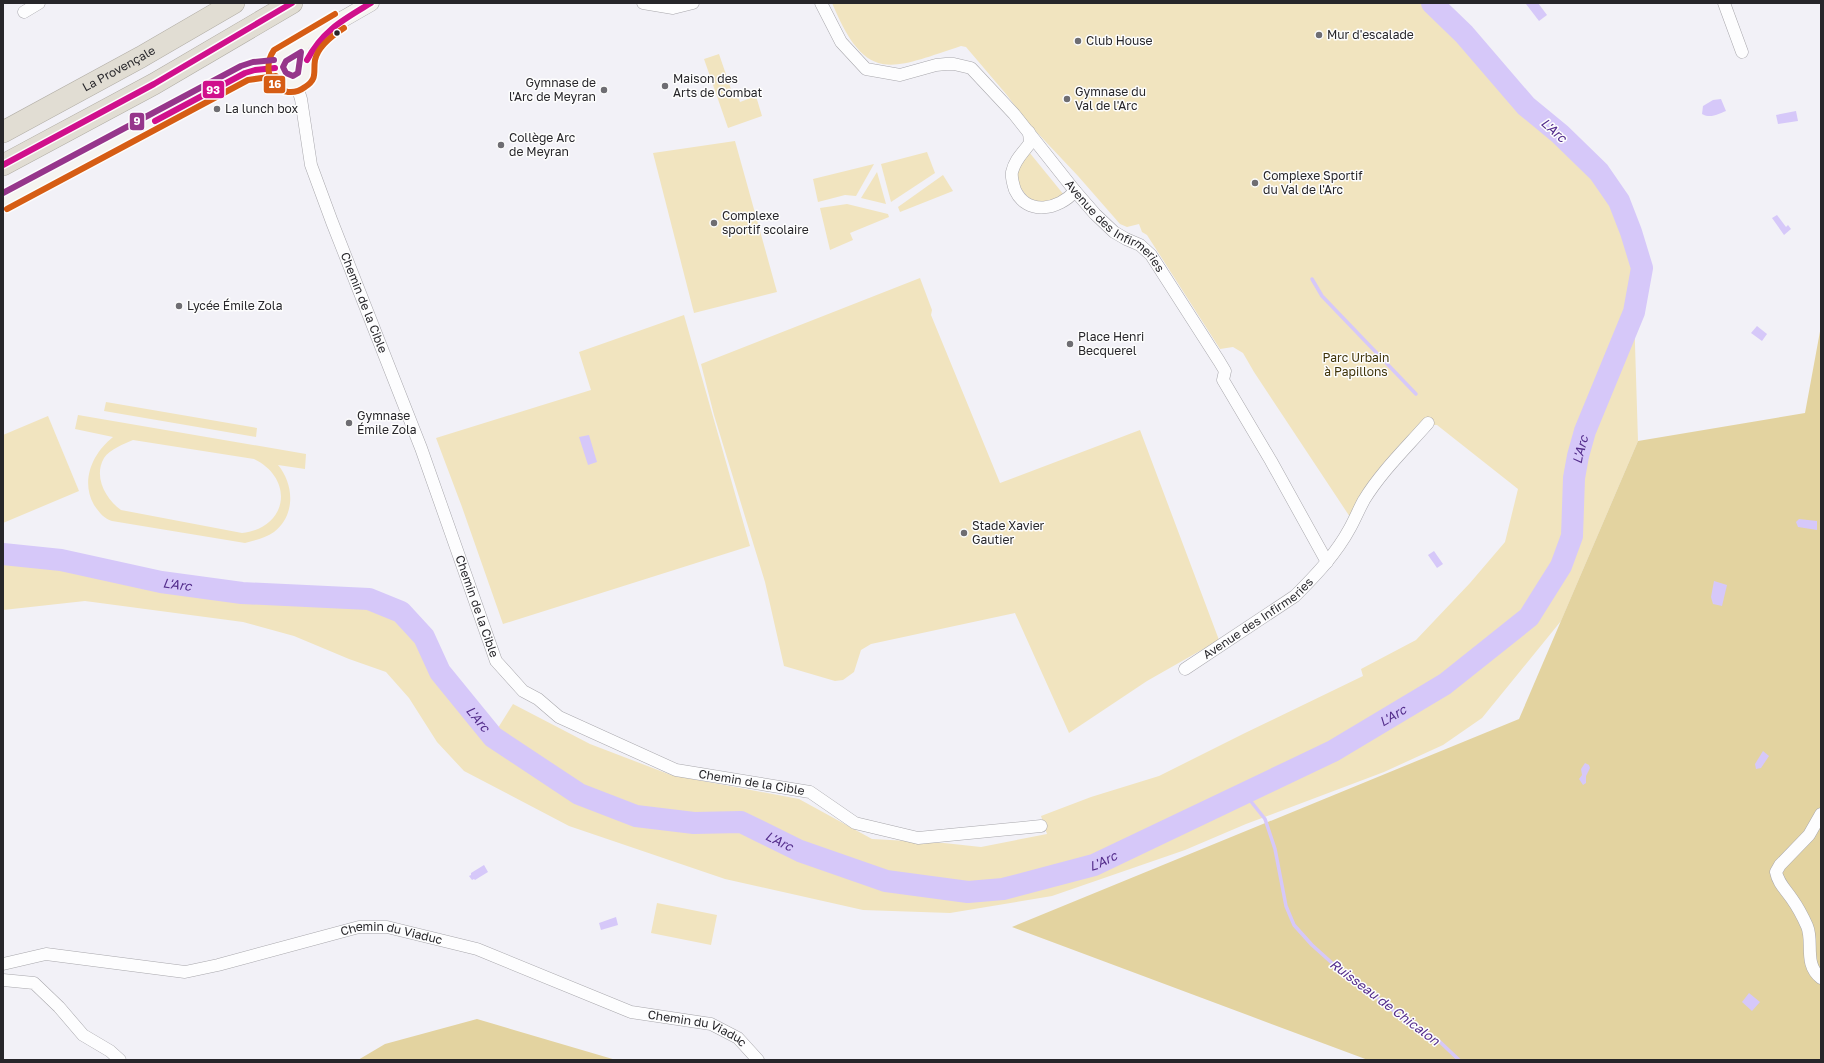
<svg xmlns="http://www.w3.org/2000/svg" width="1824" height="1063" viewBox="0 0 1824 1063" font-family="'Golos Text',sans-serif">
<style>
.green{fill:#f1e4bf;fill-rule:evenodd}
.forest{fill:#e3d3a0}
.water{fill:#d6c8f9}
.lines{fill:none;stroke-linecap:round;stroke-linejoin:round}
.stream{stroke:#d6c8f9;stroke-width:3.5}
.river{stroke:#d6c8f9;stroke-width:22}
.minor-casing{stroke:#a8a7ac;stroke-width:13}
.secondary-casing{stroke:#a8a7ac;stroke-width:17}
.motorway-casing{stroke:#b2aea6;stroke-width:22}
.minor{stroke:#fdfdfe;stroke-width:12}
.secondary{stroke:#f5f4f1;stroke-width:16}
.motorway{stroke:#e1ddd3;stroke-width:21}
.bus-1-casing{stroke:#fdfdfd;stroke-width:9}
.bus-2-casing{stroke:#fdfdfd;stroke-width:9}
.bus-3-casing{stroke:#fdfdfd;stroke-width:9}
.bus-1{stroke:#d0108c;stroke-width:6}
.bus-2{stroke:#d65d14;stroke-width:6}
.bus-3{stroke:#96368b;stroke-width:6}
.bus-dot{fill:#27262a;stroke:#fdfdfd;stroke-width:1.5}
.poi-dot{fill:#6e6d72;stroke:#fdfdfd;stroke-width:1.5}
.labels{text-anchor:middle;stroke-width:3;stroke-linejoin:round;paint-order:stroke}
.poi-label{font-size:12px;fill:#27262a;stroke:#fdfdfd;text-anchor:start}
.street-label{font-size:12px;fill:#27262a;stroke:#fdfdfd}
.park-label{font-size:12px;fill:#3f3308;stroke:#fdfdfd}
.water-label{font-size:13px;font-style:italic;fill:#542d8c;stroke:#fdfdfd}
.line-badge{stroke:#fdfdfd;stroke-width:1.5}
.badge-label{font-size:11px;text-anchor:middle;font-weight:bold;fill:#fff}
</style>
<rect width="100%" height="100%" fill="#f2f1f7"/>
<g class="green">
<path d="M832,3H1432L1464,34L1526,106L1560,134L1589,162L1619,201L1631,232L1642,268L1634,312L1638,441L1561,621L1482,718L1443,745L1384,772L1246,824L1185,850L1052,896L950,913L863,910L725,879L569,826L464,771L437,742L409,698L386,672L349,659L294,636L243,622L85,601L3,610V554L61,560L161,582L254,594L369,599L401,612L424,637L440,672L493,736L513,704L590,744L671,775L799,799L872,839L944,843L981,847L1047,834L1041,816L1091,797L1159,776L1245,733L1363,676L1361,669L1416,640L1470,583L1505,542L1518,489L1437,425H1430L1350,517L1254,372L1243,353L1233,347L1220,349L1147,235L1142,232L1139,224L1127,227L1120,224L1078,176L1029,124L1006,94L966,47L961,46C889,70 866,84 832,3Z"/>
<path d="M719,54L733,95L737,93L740,102L756,96L762,116L728,128L704,59Z"/>
<path d="M735,141L777,292L694,313L653,153Z"/>
<path d="M927,152L935,173L891,202L881,164Z"/>
<path d="M1029,152L1064,195L1047,203L1030,200L1018,185L1017,170Z"/>
<path d="M874,164L856,196L845,195L818,202L813,179Z"/>
<path d="M877,172L886,204L861,198Z"/>
<path d="M943,175L953,191L900,212L898,207Z"/>
<path d="M847,204L888,214L889,217L850,233L853,240L830,250L820,208Z"/>
<path d="M920,278L932,310L931,315L1000,483L1140,430L1219,640L1147,681L1069,733L1015,613L871,644L861,650L854,672L843,680L835,681L784,666L765,582L714,415L701,364Z"/>
<path d="M684,315L750,546L503,624L462,507L436,438L591,390L579,352Z"/>
<path d="M106,402L257,428L256,437L104,411Z"/>
<path d="M78,415L306,454L305,469L278,465C294,484 296,515 274,532C266,538 255,540 245,543L112,521C103,518 99,512 94,505C80,480 93,453 113,437L75,429ZM133,440L254,459C295,479 288,528 242,533L121,510C106,499 93,477 104,458C110,449 124,444 133,440Z"/>
<path d="M48,416L79,491L3,523V435Z"/>
<path d="M657,903L717,915L711,945L651,933Z"/>
</g>
<g class="forest">
<path d="M1821,326V1060H1368L1012,927L1519,719L1638,441L1805,413Z"/>
<path d="M477,1019L616,1060H358L385,1044Z"/>
</g>
<g class="water">
<path d="M1527,3H1538L1547,15L1539,21L1526,4Z"/>
<path d="M1721,99L1726,111C1718,114 1711,119 1702,114L1703,106L1713,100Z"/>
<path d="M1796,111L1798,121L1778,124L1776,115Z"/>
<path d="M1777,215L1786,227L1788,225L1791,229L1784,235L1772,218Z"/>
<path d="M1757,326L1767,334L1762,341L1751,333Z"/>
<path d="M589,435L597,462L588,465L579,437Z"/>
<path d="M1799,519L1817,521V530L1798,527L1796,522Z"/>
<path d="M1434,551L1443,564L1437,568L1428,555Z"/>
<path d="M1714,581L1727,585L1722,606L1713,604L1711,597Z"/>
<path d="M1763,751L1769,756L1761,768L1756,769L1755,764Z"/>
<path d="M1585,763L1589,765L1590,768L1586,776V783L1583,785L1579,779L1582,775L1581,769Z"/>
<path d="M484,865L488,872L475,880L474,879L472,880L469,876L471,875V873Z"/>
<path d="M616,917L618,925L601,930L599,923Z"/>
<path d="M1749,993L1760,1002L1752,1011L1742,1002Z"/>
</g>
<g class="lines">
<g class="stream">
<path d="M1312,279L1322,296L1416,394"/>
<path d="M1245,794L1265,819L1275,849L1286,906L1294,925L1312,945L1342,972L1351,976L1401,1017L1438,1040L1459,1060"/>
</g>
<path class="river" id="s1" d="M3,554L61,560L161,582L242,593L369,599L401,612L424,637L440,672L493,737L579,794L636,816L694,823L741,822L800,851L886,881L968,892L1003,889L1094,865L1333,751L1445,684L1529,617L1561,566L1572,536L1574,478L1578,456L1585,431L1634,312L1642,268L1631,232L1619,201L1599,172L1560,134L1526,106L1464,34L1432,3"/>
<defs>
<g id="minor">
<path d="M643,3L673,8L693,3"/>
<path id="s2" d="M821,3L841,42L866,69L900,75L936,65L946,64H954L971,68L1014,114L1075,191L1095,214L1114,232L1126,239L1140,245L1151,255L1219,361L1225,371L1223,380L1271,461L1327,562"/>
<path d="M1724,3L1742,52"/>
<path d="M24,12L39,3"/>
<path id="s3" d="M296,83L301,99L311,165L332,222L421,448L496,661L523,691L538,699L559,717L676,770L810,792L855,823L918,838L1041,826"/>
<path d="M1029,132L1030,143C1023,153 1015,159 1012,172C1011,178 1013,184 1015,190C1027,216 1059,210 1075,191"/>
<path id="s4" d="M1185,669L1295,596C1316,575 1336,554 1350,528C1355,519 1359,509 1364,500C1381,472 1406,448 1428,423"/>
<path d="M1821,814L1809,835L1780,865L1776,872C1778,883 1786,890 1792,899C1797,906 1803,917 1807,926C1814,942 1803,964 1821,978"/>
<path id="s5" d="M3,964L46,954L185,972L218,965L359,927H387L477,949L631,1012L711,1024L738,1038L758,1060"/>
<path d="M3,980L34,983L59,1007L83,1035L110,1051L120,1060"/>
</g>
<g id="secondary">
<path d="M289,50L371,3"/>
<circle cx="292" cy="67" r="17"/>
<path d="M3,202L245,73L255,70L275,68"/>
</g>
<g id="motorway">
<path id="s6" d="M3,132L141,57L234,3"/>
<path d="M3,165L154,84L292,3"/>
</g>
</defs>
<use href="#minor" class="minor-casing"/>
<use href="#secondary" class="secondary-casing"/>
<use href="#motorway" class="motorway-casing"/>
<use href="#minor" class="minor"/>
<use href="#secondary" class="secondary"/>
<use href="#motorway" class="motorway"/>
<defs>
<g id="bus-1">
<path d="M307,60C323,30 343,20 371,3"/>
<path d="M155,121L245,73L255,70L275,68"/>
<path d="M3,165L154,84L292,3"/>
</g>
<g id="bus-2">
<path d="M335,14L274,50C257,75 282,104 305,87C318,79 313,72 315,60C318,46 333,35 344,28"/>
<path d="M7,209L248,80L276,76"/>
</g>
<g id="bus-3">
<path d="M301,52L298,73L293,76L286,73L283,67L286,61Z"/>
<path d="M3,193L241,66L253,62L274,60"/>
</g>
</defs>
<use href="#bus-1" class="bus-1-casing"/>
<use href="#bus-2" class="bus-2-casing"/>
<use href="#bus-3" class="bus-3-casing"/>
<use href="#bus-1" class="bus-1"/>
<use href="#bus-2" class="bus-2"/>
<use href="#bus-3" class="bus-3"/>
</g>
<circle class="bus-dot" cx="337" cy="33" r="3.5"/>
<g class="poi-dot">
<circle cx="1319" cy="35" r="4"/>
<circle cx="1078" cy="41" r="4"/>
<circle cx="665" cy="86" r="4"/>
<circle cx="604" cy="90" r="4"/>
<circle cx="1067" cy="99" r="4"/>
<circle cx="217" cy="109" r="4"/>
<circle cx="501" cy="145" r="4"/>
<circle cx="1255" cy="183" r="4"/>
<circle cx="714" cy="223" r="4"/>
<circle cx="179" cy="306" r="4"/>
<circle cx="1070" cy="344" r="4"/>
<circle cx="349" cy="423" r="4"/>
<circle cx="964" cy="533" r="4"/>
</g>
<g class="labels">
<g class="poi-label">
<text x="1327" y="39">Mur d'escalade</text>
<text x="1086" y="45">Club House</text>
<text x="673" y="83">Maison des<tspan x="673" dy="14">Arts de Combat</tspan></text>
<text x="596" y="87" text-anchor="end">Gymnase de<tspan x="596" dy="14">l'Arc de Meyran</tspan></text>
<text x="1075" y="96">Gymnase du<tspan x="1075" dy="14">Val de l'Arc</tspan></text>
<text x="225" y="113">La lunch box</text>
<text x="509" y="142">Collège Arc<tspan x="509" dy="14">de Meyran</tspan></text>
<text x="1263" y="180">Complexe Sportif<tspan x="1263" dy="14">du Val de l'Arc</tspan></text>
<text x="722" y="220">Complexe<tspan x="722" dy="14">sportif scolaire</tspan></text>
<text x="187" y="310">Lycée Émile Zola</text>
<text x="1078" y="341">Place Henri<tspan x="1078" dy="14">Becquerel</tspan></text>
<text x="357" y="420">Gymnase<tspan x="357" dy="14">Émile Zola</tspan></text>
<text x="972" y="530">Stade Xavier<tspan x="972" dy="14">Gautier</tspan></text>
</g>
<g class="street-label">
<text dy="4" stroke="none"><textPath href="#s6" startOffset="132">La Provençale</textPath></text>
<text dy="4" stroke="none"><textPath href="#s2" startOffset="403">Avenue des Infirmeries</textPath></text>
<text dy="4" stroke="none"><textPath href="#s3" startOffset="231">Chemin de la Cible</textPath></text>
<text dy="4" stroke="none"><textPath href="#s3" startOffset="555">Chemin de la Cible</textPath></text>
<text dy="4" stroke="none"><textPath href="#s4" startOffset="89">Avenue des Infirmeries</textPath></text>
<text dy="4" stroke="none"><textPath href="#s3" startOffset="903">Chemin de la Cible</textPath></text>
<text dy="4" stroke="none"><textPath href="#s5" startOffset="397">Chemin du Viaduc</textPath></text>
<text dy="4" stroke="none"><textPath href="#s5" startOffset="720">Chemin du Viaduc</textPath></text>
</g>
<g class="park-label">
<text x="1356" y="362">Parc Urbain<tspan x="1356" dy="14">à Papillons</tspan></text>
</g>
<g class="water-label">
<text transform="translate(1554 130) rotate(41)" y="5">L'Arc</text>
<text dy="5" stroke="none"><textPath href="#s1" startOffset="1881">L'Arc</textPath></text>
<text dy="5" stroke="none"><textPath href="#s1" startOffset="177">L'Arc</textPath></text>
<text dy="5" stroke="none"><textPath href="#s1" startOffset="1533">L'Arc</textPath></text>
<text dy="5" stroke="none"><textPath href="#s1" startOffset="537">L'Arc</textPath></text>
<text dy="5" stroke="none"><textPath href="#s1" startOffset="873">L'Arc</textPath></text>
<text dy="5" stroke="none"><textPath href="#s1" startOffset="1209">L'Arc</textPath></text>
<text transform="translate(1385 1002) rotate(37)" y="5">Ruisseau de Chicalon</text>
</g>
</g>
<g class="line-badge">
<rect x="263" y="75" width="23" height="19" rx="4" fill="#d65d14"/>
<rect x="202" y="80" width="23" height="19" rx="4" fill="#d0108c"/>
<rect x="129" y="112" width="16" height="19" rx="4" fill="#96368b"/>
</g>
<g class="badge-label">
<text x="275" y="88">16</text>
<text x="213" y="94">93</text>
<text x="137" y="125">9</text>
</g>
<rect width="1824" height="1063" fill="none" stroke="#27262a" stroke-width="8"/>
</svg>
